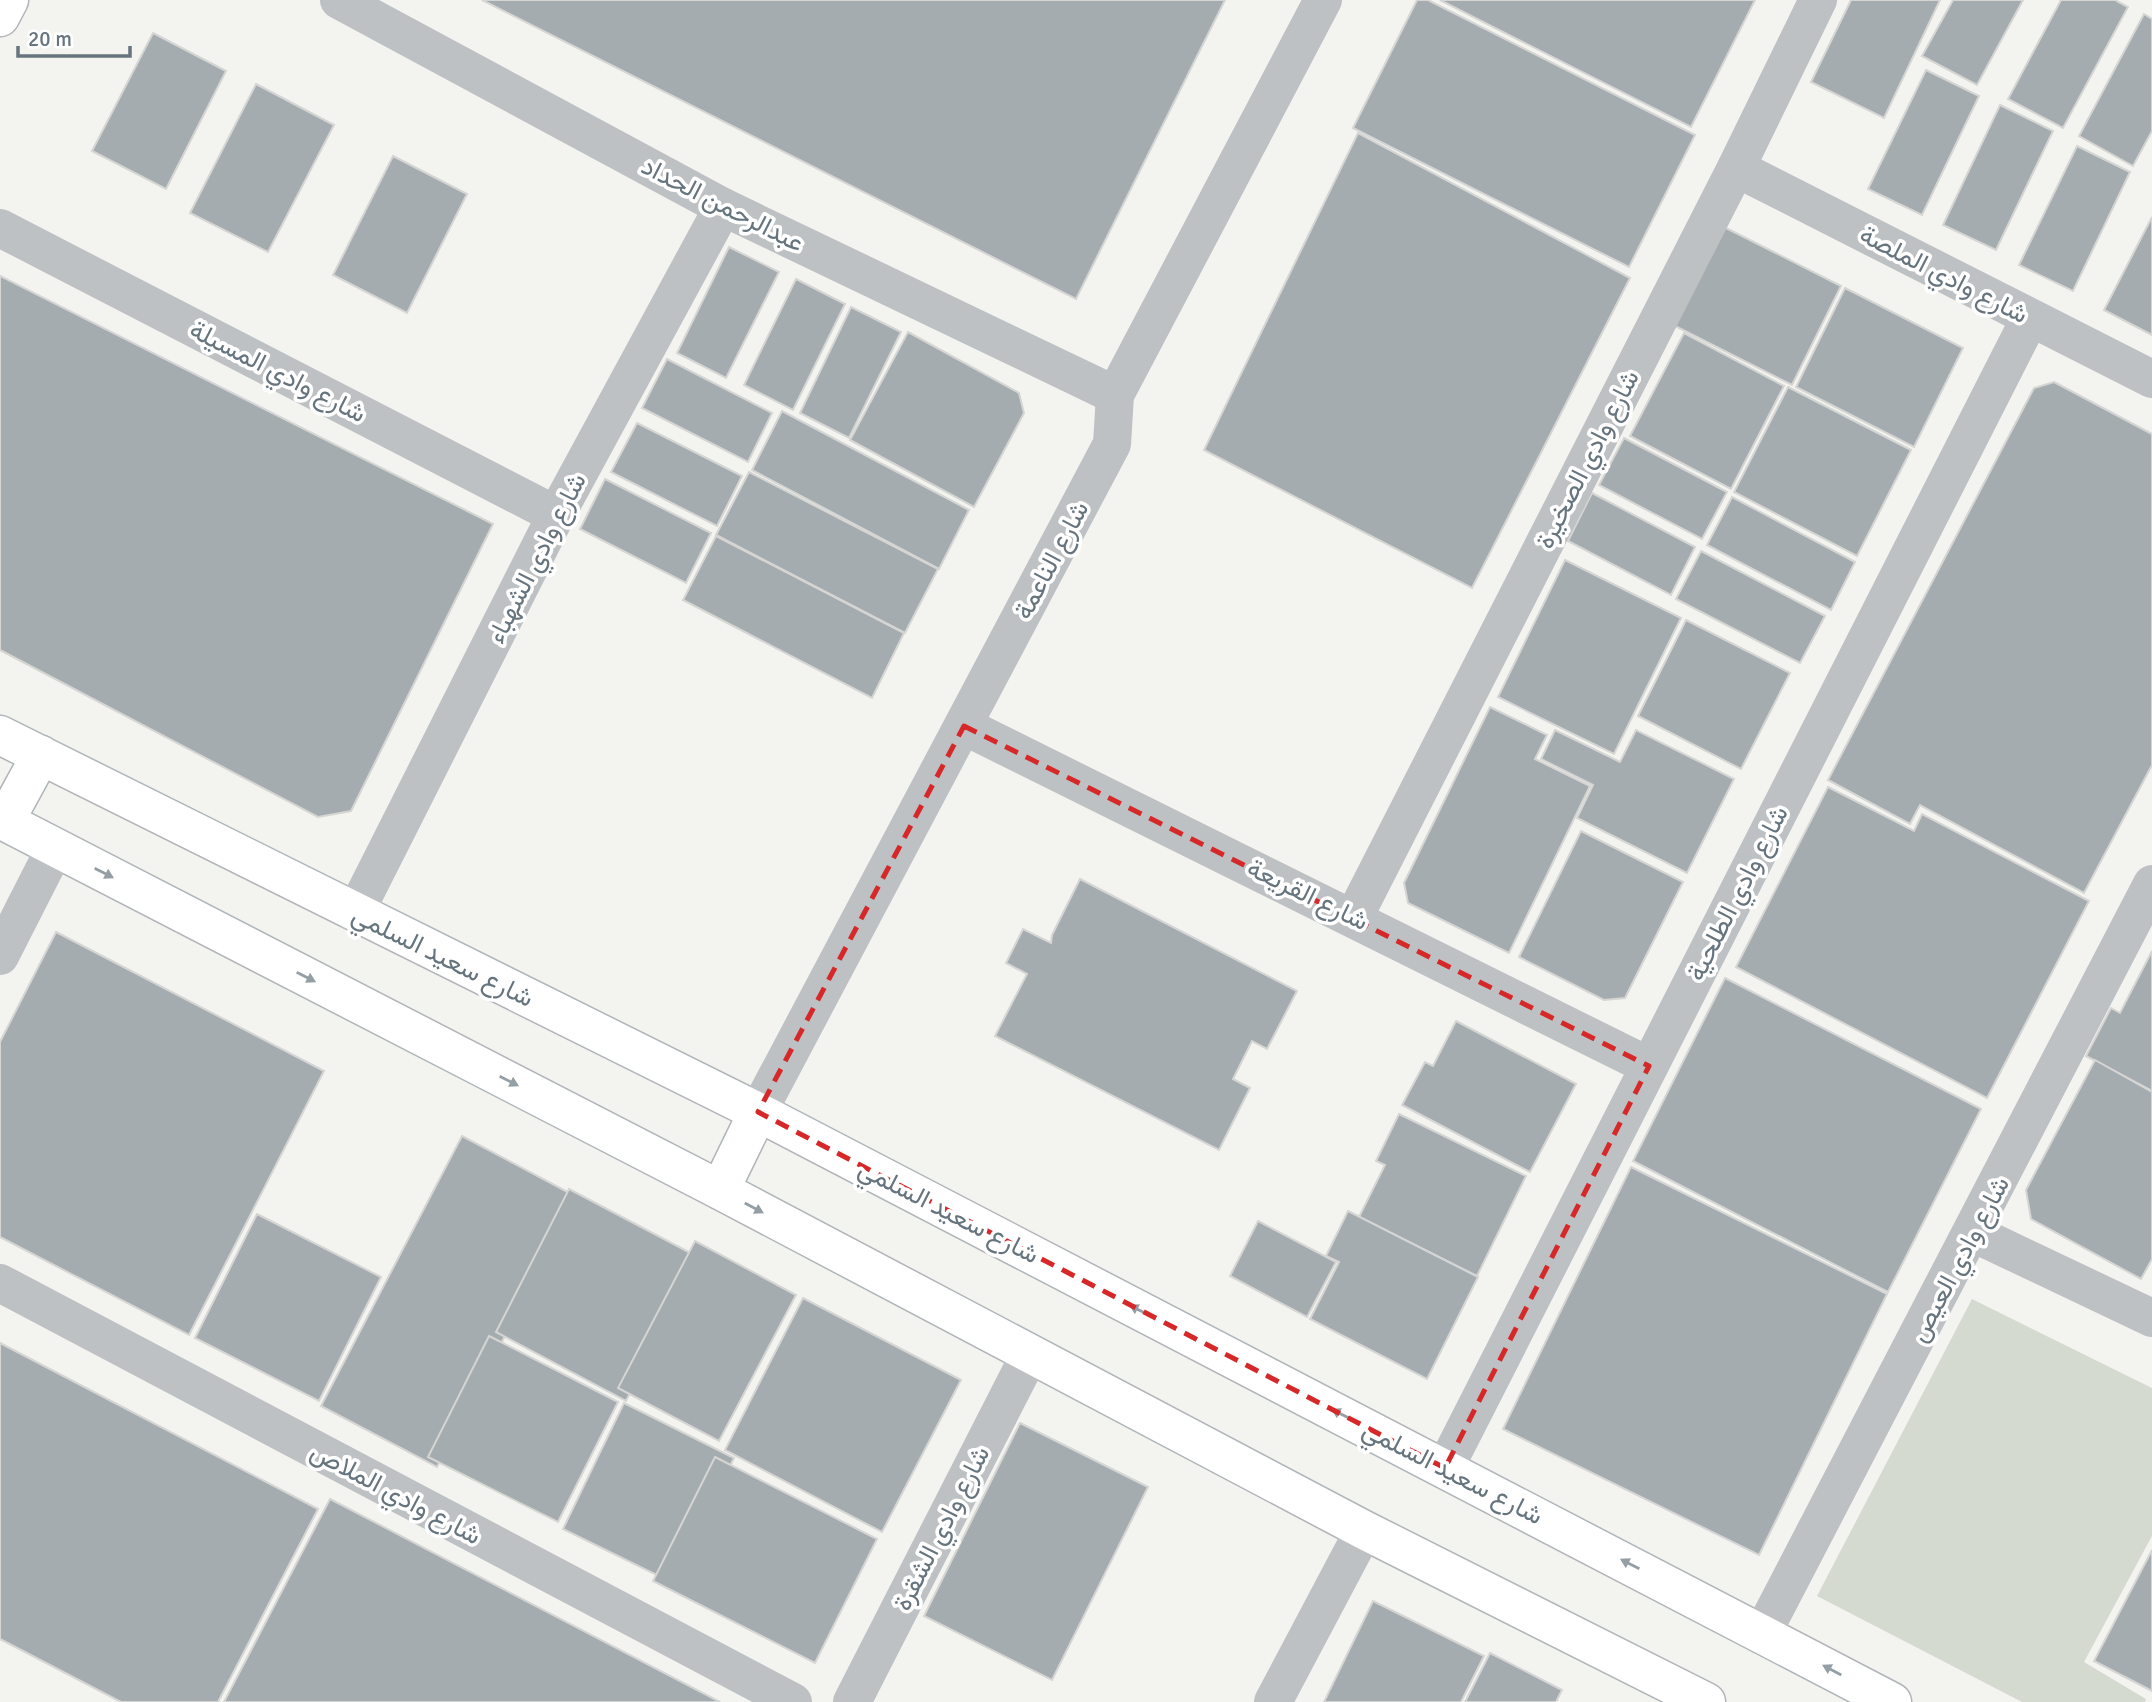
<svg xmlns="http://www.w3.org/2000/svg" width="2152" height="1702" viewBox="0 0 2152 1702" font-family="Signika,Vazirmatn,sans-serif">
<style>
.green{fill:#d5dad1}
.building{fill:#a5acb0;stroke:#d5d5d3;stroke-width:2}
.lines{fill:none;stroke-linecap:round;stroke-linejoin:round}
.secondary-casing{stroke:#b0b5b8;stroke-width:41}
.primary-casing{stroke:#b1b5b8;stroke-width:41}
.street{stroke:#bdc1c4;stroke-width:38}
.secondary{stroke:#fff;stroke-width:38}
.primary{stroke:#fff;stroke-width:38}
.oneway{fill:#949ea5}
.marked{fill:none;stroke:#d62828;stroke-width:5;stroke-dasharray:14 9;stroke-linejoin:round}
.labels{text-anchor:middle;stroke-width:7;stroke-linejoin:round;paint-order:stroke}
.street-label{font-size:26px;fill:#66747e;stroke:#fff}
</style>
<rect width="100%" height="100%" fill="#f3f3f0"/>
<path class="green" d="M1972,1299L2152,1388V1536L2084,1662L2146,1699L2145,1702H2022L1817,1596Z"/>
<g class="building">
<path d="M482,0H1225L1076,299Z"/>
<path d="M1417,0H1428L1695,135L1629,267L1353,128Z"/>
<path d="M1440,0H1755L1691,127Z"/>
<path d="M1851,0H1940L1884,118L1811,82Z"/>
<path d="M1953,0H2023L1977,85L1922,56Z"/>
<path d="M2061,0H2115L2128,7L2063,128L2008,99Z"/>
<path d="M2144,14L2152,19V131L2133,166L2079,136Z"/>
<path d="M153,33L226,71L166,189L92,151Z"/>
<path d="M1926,70L1979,96L1922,215L1868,189Z"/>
<path d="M256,84L334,125L268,252L190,213Z"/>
<path d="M2000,105L2053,131L1996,250L1943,225Z"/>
<path d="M1358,133L1630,278L1472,588L1204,450Z"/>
<path d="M2077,146L2130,172L2073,291L2019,265Z"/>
<path d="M393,156L467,194L407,313L333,275Z"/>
<path d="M2152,217V335L2104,310Z"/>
<path d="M1722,226L1841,286L1792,385L1673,325Z"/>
<path d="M729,247L779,272L726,378L677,353Z"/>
<path d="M0,276L493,524L351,811L318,817L0,650Z"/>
<path d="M796,279L845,304L793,410L744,385Z"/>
<path d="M1845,288L1963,348L1914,447L1796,387Z"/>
<path d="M851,307L901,332L849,438L800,413Z"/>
<path d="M908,332L1019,393L1024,413L974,507L850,440Z"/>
<path d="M1684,333L1784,386L1731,489L1630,436Z"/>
<path d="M667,359L772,413L748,462L642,408Z"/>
<path d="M2054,382L2152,434V765L2084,893L1920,805L1910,824L1828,780L2034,388Z"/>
<path d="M1788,387L1911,450L1857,556L1734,492Z"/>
<path d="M782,411L969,510L939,569L752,470Z"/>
<path d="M637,423L742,476L717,526L611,472Z"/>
<path d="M1624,438L1727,492L1702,539L1599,485Z"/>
<path d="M749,472L938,569L905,633L716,535Z"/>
<path d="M605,479L711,533L686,583L580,529Z"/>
<path d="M1592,493L1695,547L1671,595L1568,541Z"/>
<path d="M1732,497L1855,562L1831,610L1707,545Z"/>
<path d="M716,536L904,633L872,698L683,600Z"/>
<path d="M1701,551L1825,616L1800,663L1676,599Z"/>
<path d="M1565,560L1681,618L1614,754L1498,697Z"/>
<path d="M1686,620L1790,673L1741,769L1638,716Z"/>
<path d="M1490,707L1547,735L1535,759L1590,786L1509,953L1408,903L1404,883Z"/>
<path d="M1555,730L1620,762L1636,730L1734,779L1687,873L1577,818L1593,785L1541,759Z"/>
<path d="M1828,787L1914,831L1922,814L2089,901L1987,1098L1736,967Z"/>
<path d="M1581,831L1683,882L1625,998L1604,1000L1519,957Z"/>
<path d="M1080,879L1297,991L1267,1049L1252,1041L1233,1079L1250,1088L1219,1150L995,1036L1027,974L1006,963L1023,929L1051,943L1052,935Z"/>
<path d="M56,932L324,1071L189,1335L0,1237V1042Z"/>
<path d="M2152,951V1091L2086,1056L2111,1008L2120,1013Z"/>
<path d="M1725,978L1981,1109L1888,1292L1633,1161Z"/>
<path d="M1456,1021L1576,1084L1530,1172L1402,1105L1425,1062L1433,1066Z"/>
<path d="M2095,1060L2152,1092V1259L2141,1279L2031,1219L2026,1190Z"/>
<path d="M1399,1114L1526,1176L1477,1276L1359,1217L1385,1165L1376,1161Z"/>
<path d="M462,1136L577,1197L437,1467L321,1406Z"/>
<path d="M1631,1167L1887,1294L1759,1555L1503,1429Z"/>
<path d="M569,1189L700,1258L626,1401L496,1332Z"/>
<path d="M1348,1211L1478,1277L1427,1379L1310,1319L1339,1262L1326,1256Z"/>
<path d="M257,1214L381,1277L319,1401L195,1338Z"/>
<path d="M1258,1221L1336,1262L1307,1317L1230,1276Z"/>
<path d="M695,1241L796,1295L719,1441L618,1388Z"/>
<path d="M803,1298L961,1380L882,1532L725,1450Z"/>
<path d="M489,1336L618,1402L558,1522L428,1457Z"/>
<path d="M0,1343L318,1509L218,1702H121L0,1639Z"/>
<path d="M624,1403L734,1458L673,1583L563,1529Z"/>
<path d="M1020,1423L1148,1487L1052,1680L924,1616Z"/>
<path d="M715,1457L877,1539L815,1663L653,1581Z"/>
<path d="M330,1499L720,1702H224Z"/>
<path d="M2152,1550V1691L2094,1661Z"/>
<path d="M1373,1601L1484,1656L1461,1702H1324Z"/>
<path d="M1490,1653L1562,1690L1556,1702H1465Z"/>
</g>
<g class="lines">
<defs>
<g id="secondary">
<path d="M0,735L758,1112L1892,1702"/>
<path d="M0,819L720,1190L1364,1530L1706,1702"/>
<path d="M5,821L41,755"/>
<path d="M720,1190L758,1112"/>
</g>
<path id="primary" d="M0,17L9,0"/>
</defs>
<use href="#secondary" class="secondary-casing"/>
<use href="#primary" class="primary-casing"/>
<g class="street">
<path d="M339,0L723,207L1115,395"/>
<path d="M1736,168L2152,379"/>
<path d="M0,228L556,515"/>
<path d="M964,726L1649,1066"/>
<path d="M355,913L556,515L723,207"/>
<path d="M1354,917L1736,168L1818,0"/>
<path d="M0,956L55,848"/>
<path d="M758,1112L1112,444L1115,395L1323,0"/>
<path d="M1973,1233L2152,1318"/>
<path d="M0,1283L793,1702"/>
<path d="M1445,1468L2030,318"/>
<path d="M1763,1632L2152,884"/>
<path d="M852,1702L1030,1354"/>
<path d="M1273,1702L1364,1530"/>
</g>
<use href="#secondary" class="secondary"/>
<use href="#primary" class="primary"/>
</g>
<defs><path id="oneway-solid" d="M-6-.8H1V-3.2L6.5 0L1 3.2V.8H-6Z" transform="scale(1.75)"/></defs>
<g class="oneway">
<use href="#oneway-solid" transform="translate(104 873) rotate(27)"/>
<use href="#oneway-solid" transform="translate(306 977) rotate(27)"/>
<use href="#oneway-solid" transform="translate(509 1081) rotate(27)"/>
<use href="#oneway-solid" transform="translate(754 1208) rotate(28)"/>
<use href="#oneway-solid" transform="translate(1139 1310) rotate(-153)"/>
<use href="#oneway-solid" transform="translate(1341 1414) rotate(-153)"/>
<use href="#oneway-solid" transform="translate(1630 1564) rotate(-153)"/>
<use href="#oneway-solid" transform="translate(1832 1670) rotate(-152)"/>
</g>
<path class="marked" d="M964,726L1649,1066L1445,1468L758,1112Z"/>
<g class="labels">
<g class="street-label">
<text transform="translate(723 204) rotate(27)" y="9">عبدالرحمن الحداد</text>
<text transform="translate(1944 274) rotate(27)" y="9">شارع وادي الملصة</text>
<text transform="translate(278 371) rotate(27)" y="9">شارع وادي المسيلة</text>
<text transform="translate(1587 459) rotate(-63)" y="9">شارع وادي الصخيرة</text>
<text transform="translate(536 558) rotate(-63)" y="9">شارع وادي الشهباء</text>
<text transform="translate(1051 560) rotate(-62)" y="9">شارع الناعمة</text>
<text transform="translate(1737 893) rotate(-63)" y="9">شارع وادي الطلحية</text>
<text transform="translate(1308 894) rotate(26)" y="9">شارع القريعة</text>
<text transform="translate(443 956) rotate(26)" y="9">شارع سعيد السلمي</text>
<text transform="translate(949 1211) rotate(27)" y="9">شارع سعيد السلمي</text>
<text transform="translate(1959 1259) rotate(-62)" y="9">شارع وادي العيص</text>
<text transform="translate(1453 1472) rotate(27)" y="9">شارع سعيد السلمي</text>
<text transform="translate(396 1493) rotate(28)" y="9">شارع وادي الملاص</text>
<text transform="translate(941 1528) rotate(-63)" y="9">شارع وادي الشقرة</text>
</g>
</g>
<path d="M18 46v10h112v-10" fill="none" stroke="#66747e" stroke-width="3.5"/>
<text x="28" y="46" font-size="21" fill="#66747e" stroke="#ffffff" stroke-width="5" paint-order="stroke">20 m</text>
</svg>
